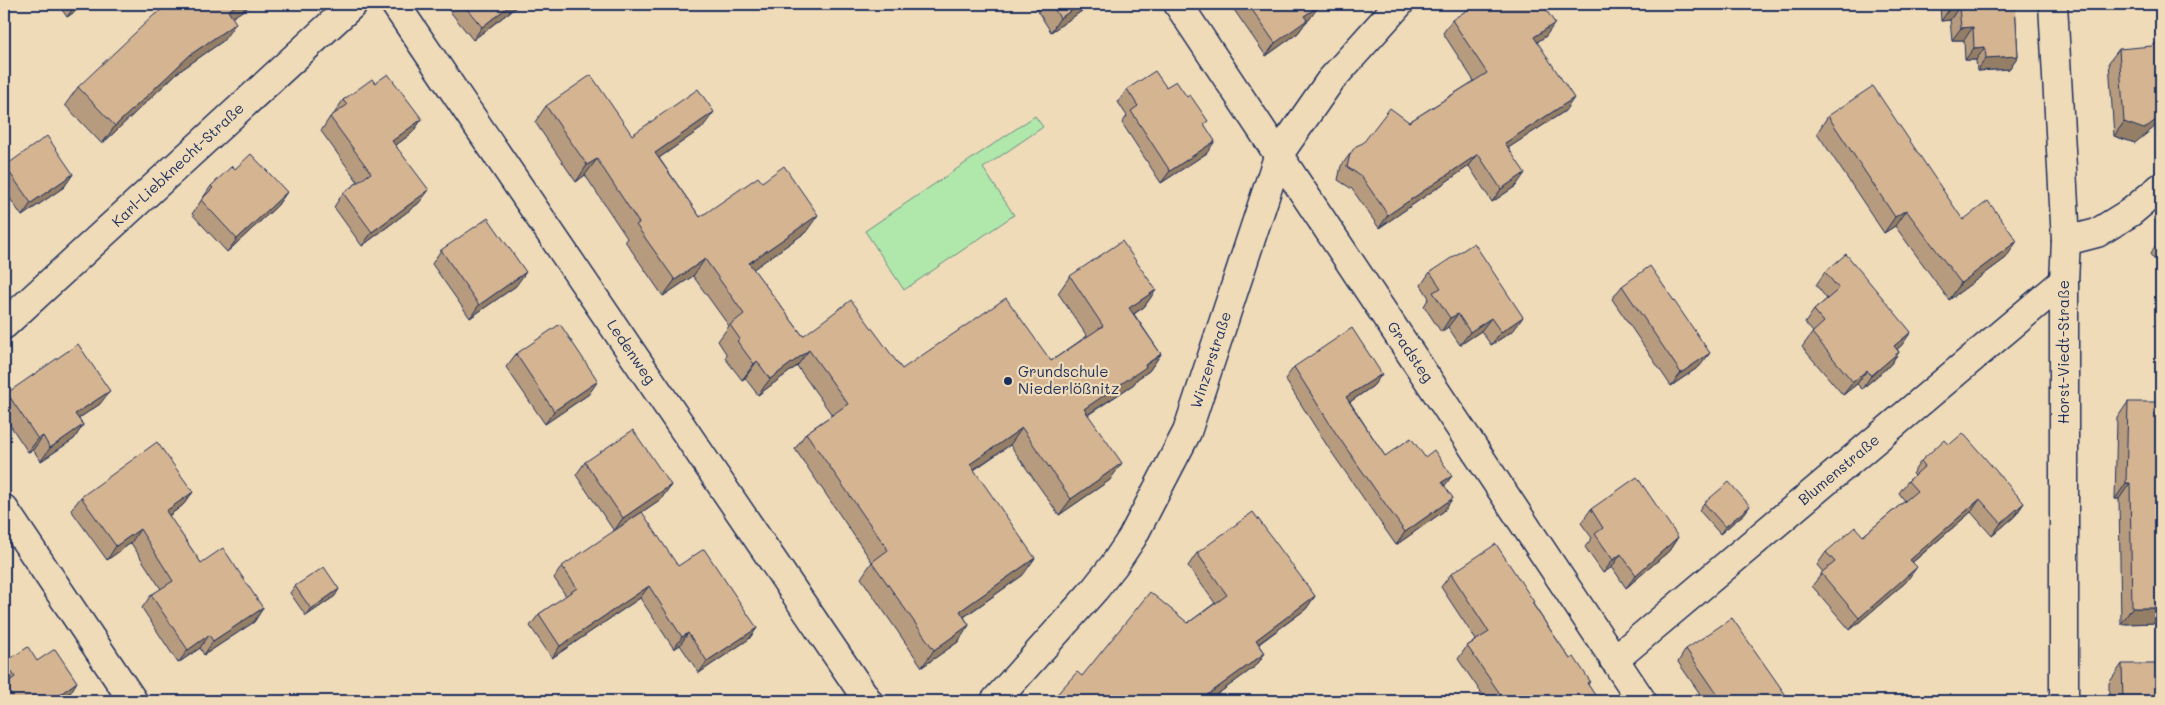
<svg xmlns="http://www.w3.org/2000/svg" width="2165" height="705" viewBox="0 0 2165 705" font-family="Mali,sans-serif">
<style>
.green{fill:#b0e7aa;stroke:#668b84}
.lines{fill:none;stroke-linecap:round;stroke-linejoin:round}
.minor-casing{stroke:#1b2f5e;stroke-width:31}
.minor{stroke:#f0dbb9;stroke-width:28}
.wall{fill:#b79b7e;stroke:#1b2f5e}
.shaded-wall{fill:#957e66;stroke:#1b2f5e}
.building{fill:#d5b492;stroke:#1b2f5e}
.poi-dot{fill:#1b2f5e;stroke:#f0dbb9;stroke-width:2}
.labels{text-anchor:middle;stroke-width:4.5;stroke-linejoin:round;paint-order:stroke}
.street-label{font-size:15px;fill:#1b2f5e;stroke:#f0dbb9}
.poi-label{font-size:15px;fill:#1b2f5e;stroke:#f0dbb9;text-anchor:start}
</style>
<rect width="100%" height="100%" fill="#f0dbb9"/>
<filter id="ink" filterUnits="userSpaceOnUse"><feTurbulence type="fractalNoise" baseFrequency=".02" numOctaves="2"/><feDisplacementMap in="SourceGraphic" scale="10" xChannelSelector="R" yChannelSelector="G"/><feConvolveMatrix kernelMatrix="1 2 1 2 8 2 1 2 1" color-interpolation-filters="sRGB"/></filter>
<g filter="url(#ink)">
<path class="green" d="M1035,116L1043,127L983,168L1014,215L904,290L865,231Z"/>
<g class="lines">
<defs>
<g id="minor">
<path d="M395,4L868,701"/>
<path d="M1178,4L1642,701"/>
<path d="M2053,4L2066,241L2064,281V701"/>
<path d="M2066,241L2097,233L2131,212L2161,187"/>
<path d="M4,325L353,4"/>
<path d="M4,509L133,701"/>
<path d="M1614,660L2064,281"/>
<path d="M995,701L1095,589L1114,565L1132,538L1187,432L1279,154L1330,81L1399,4"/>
</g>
</defs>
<use href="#minor" class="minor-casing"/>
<use href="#minor" class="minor"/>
</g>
<g class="wall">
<path d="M58,4H86L67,17Z"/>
<path d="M444,4H520L473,40Z"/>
<path d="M1033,4H1092L1051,32Z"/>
<path d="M1230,4H1317L1309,20L1306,22L1298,33L1266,56Z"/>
<path d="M1940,4H2015L2018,56L2009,69L1977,71L1976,60H1965L1964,40H1952L1950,20L1941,21Z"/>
<path d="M232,18L223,41L177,73L102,144L65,105L78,87Z"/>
<path d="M1452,20L1546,36L1537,42L1565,111L1508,148L1516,186L1492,202L1469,166L1379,228L1352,189L1338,180L1341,166L1350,154L1409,122L1474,81L1443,33Z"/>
<path d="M2119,49L2135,143L2114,136L2109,62Z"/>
<path d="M375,83L422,119L412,133L396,145L419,203L362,246L334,207L343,193L358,182L321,131L330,117L334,114L343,100Z"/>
<path d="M1166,87L1205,125L1207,153L1161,183L1122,123L1127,116L1118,102L1127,89Z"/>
<path d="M546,106L632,135L702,128L659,158L700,217L762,182L806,232L753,269L803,336L902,369L1051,361L1087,336L1058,293L1070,276L1156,290L1144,307L1134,314L1161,354L1149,371L1137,379L1134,384L1088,415L1110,480L1059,515L1010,445L974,470L1023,575L964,617L969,625L958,642L922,667L861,578L872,562L795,449L806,433L832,415L797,366L758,395L745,378L742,380L725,358L727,355L718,341L729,326L693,276L663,296L625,241L627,238L585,175L576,182L535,122Z"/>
<path d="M1828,116L1963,220L2006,258L1949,300L1895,226L1884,233L1817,133Z"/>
<path d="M5,166L73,174L64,187L22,216L4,190V168Z"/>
<path d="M235,169L287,192L277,206L227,252L192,214L211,186Z"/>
<path d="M2161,238V268L2150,254Z"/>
<path d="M441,250L516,286L470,318L432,264Z"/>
<path d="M1430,272L1514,330L1491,345L1481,331L1460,345L1448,327L1441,332L1424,306L1429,298L1421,285Z"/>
<path d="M1825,272L1902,345L1897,349L1899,352L1890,365L1862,389L1857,384L1843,395L1802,347L1813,332L1805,323L1814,310L1827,299L1816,285Z"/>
<path d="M1622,286L1700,366L1671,386L1612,299Z"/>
<path d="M516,354L589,394L545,424L506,367Z"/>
<path d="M1294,367L1382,374L1373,386L1350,402L1385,456L1445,486L1444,511L1396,545L1328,447L1285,379Z"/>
<path d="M7,393L100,404L79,418L83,425L74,439L41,461L33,450L28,452L4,416V397Z"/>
<path d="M2128,402L2161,623L2121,624L2119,499H2115L2117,418Z"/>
<path d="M1949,445L2024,503L2015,516L1992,536L1971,512L1913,562L1906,582L1850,630L1812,586L1823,572L1817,565L1826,552L1863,536L1905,501L1899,493L1908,481L1914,476L1912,474L1921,461Z"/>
<path d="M585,462L671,485L661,499L614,531L576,475Z"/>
<path d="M193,492L183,505L169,516L201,563L263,608L254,622L204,655L200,648L178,663L142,608L151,595L161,589L131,543L107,560L71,510L81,497Z"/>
<path d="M1704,503L1745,513L1720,534L1699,510Z"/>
<path d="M1591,509L1678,537L1669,551L1626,588L1612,567L1603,573L1585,547L1592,538L1581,523Z"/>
<path d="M1197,553L1315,596L1306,609L1259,644L1265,653L1256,666L1208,701H1051L1082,676L1188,623L1215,603L1188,566Z"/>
<path d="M562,566H678L757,628L749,639L699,673L680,645L674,649L640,598L552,658L530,626L539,614L566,596L554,578Z"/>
<path d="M1451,574L1533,604L1570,659L1590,681L1588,685L1598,701H1487L1458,659L1467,646L1476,640L1441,587Z"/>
<path d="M295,586L335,596L306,616L290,593Z"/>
<path d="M1686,649L1790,701H1705L1678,662Z"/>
<path d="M37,661L71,692L62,698L6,683L4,681V664L5,662Z"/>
<path d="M2122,664L2161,701H2109V683Z"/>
</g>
<g class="shaded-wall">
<path d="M76,4H86L67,17Z"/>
<path d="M238,4H253L215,29L228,11Z"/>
<path d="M512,4H520L473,40L482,27Z"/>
<path d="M1082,4H1092L1051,32L1060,18Z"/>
<path d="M1319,6L1309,20L1306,22L1298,33L1266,56L1275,43L1304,16Z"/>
<path d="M1959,7L1950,20L1941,21L1950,8Z"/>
<path d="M236,23L223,41L177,73L102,144L115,126L190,55Z"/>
<path d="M1555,23L1546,36L1525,50L1534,37Z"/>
<path d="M1973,27L1964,40H1952L1961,28Z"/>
<path d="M1985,47L1976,60H1965L1974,48Z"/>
<path d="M2018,56L2009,69L1977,71L1986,58Z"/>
<path d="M1574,98L1565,111L1496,156L1505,143Z"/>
<path d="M714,112L702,128L643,169L655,153Z"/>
<path d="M2161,116V122L2135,143L2114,136L2124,122Z"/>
<path d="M422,119L412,133L383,155L392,141Z"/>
<path d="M1215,141L1207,153L1161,183L1170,171Z"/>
<path d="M1478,154L1469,166L1379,228L1388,215Z"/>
<path d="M597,159L585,175L576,182L587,165Z"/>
<path d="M1525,173L1516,186L1492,202L1501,189Z"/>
<path d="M73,174L64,187L22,216L31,203Z"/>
<path d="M429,190L419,203L362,246L372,232Z"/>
<path d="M287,192L277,206L227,252L237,239Z"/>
<path d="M1906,210L1895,226L1884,233L1895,217Z"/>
<path d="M818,215L806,232L738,280L749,263Z"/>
<path d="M2017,241L2006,258L1949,300L1961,283Z"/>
<path d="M705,259L693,276L663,296L675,280Z"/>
<path d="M526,272L516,286L470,318L479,305Z"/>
<path d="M1156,290L1144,307L1118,324L1129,308Z"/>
<path d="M1458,314L1448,327L1441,332L1450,318Z"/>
<path d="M1523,317L1514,330L1491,345L1501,332Z"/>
<path d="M1491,318L1481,331L1460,345L1470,332Z"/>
<path d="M1911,332L1902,345L1885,359L1894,346Z"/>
<path d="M809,350L797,366L758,395L770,379Z"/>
<path d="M1899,352L1890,365L1862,389L1871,376Z"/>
<path d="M1710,353L1700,366L1671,386L1681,373Z"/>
<path d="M1161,354L1149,371L1137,379L1134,384L1072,425L1084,409Z"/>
<path d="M757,361L745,378L742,380L754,364Z"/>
<path d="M1867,370L1857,384L1843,395L1853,382Z"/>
<path d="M1382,374L1373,386L1338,410L1346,397Z"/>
<path d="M598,381L589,394L545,424L554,411Z"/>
<path d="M110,391L100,404L66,427L75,414Z"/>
<path d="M83,425L74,439L41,461L50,448Z"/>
<path d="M1022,428L1010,445L958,480L970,464Z"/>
<path d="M43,436L33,450L28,452L38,439Z"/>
<path d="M1122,463L1110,480L1059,515L1071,499Z"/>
<path d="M1452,476L1443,488L1442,482Z"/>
<path d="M2126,483H2130L2119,499H2115Z"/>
<path d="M671,485L661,499L614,531L623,518Z"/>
<path d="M193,492L183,505L156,525L166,511Z"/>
<path d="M1453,498L1444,511L1396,545L1405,532Z"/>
<path d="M1980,499L1971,512L1901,572L1910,560Z"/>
<path d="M2024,503L2015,516L1992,536L2001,523Z"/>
<path d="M1750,506L1745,513L1720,534L1725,527Z"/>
<path d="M140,529L131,543L107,560L116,546Z"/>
<path d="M1678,537L1669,551L1626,588L1636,575Z"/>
<path d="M1621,554L1612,567L1603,573L1613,560Z"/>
<path d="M1035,558L1023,575L948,628L960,611Z"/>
<path d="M1917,567L1906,582L1850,630L1859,618Z"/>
<path d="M649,586L640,598L552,658L560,646Z"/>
<path d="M339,589L335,596L306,616L311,609Z"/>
<path d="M1315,596L1306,609L1247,652L1256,640Z"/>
<path d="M263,608L254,622L204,655L213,641Z"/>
<path d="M2132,608H2161V623L2121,624Z"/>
<path d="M969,625L958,642L922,667L934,650Z"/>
<path d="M757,628L749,639L699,673L707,661Z"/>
<path d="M688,633L680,645L674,649L682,637Z"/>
<path d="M209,635L200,648L178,663L188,650Z"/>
<path d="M1265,653L1256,666L1208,701H1199Z"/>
<path d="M77,682L71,692L57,701L59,695Z"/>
</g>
<g class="building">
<path d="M170,4H238L228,11L236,23L190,55L115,126L78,87L154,15Z"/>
<path d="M463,4H512L482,27Z"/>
<path d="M1051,4H1082L1060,18Z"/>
<path d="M1248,4H1317L1319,6L1304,16L1307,20L1275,43Z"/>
<path d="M1476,4H1542L1555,23L1534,37L1574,98L1505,143L1525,173L1501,189L1478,154L1388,215L1361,176L1347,167L1350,154L1356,146L1363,143L1390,108L1409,122L1487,73L1452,20Z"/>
<path d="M1950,4H2015L2018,56L1986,58L1985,47L1974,48L1973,27L1961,28L1959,7L1950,8Z"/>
<path d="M2161,40V116L2144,129L2124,122L2119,49L2152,46Z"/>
<path d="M1155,71L1166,87L1176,81L1187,97L1190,95L1208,121L1204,124L1215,141L1170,171L1131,111L1138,106L1127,89Z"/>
<path d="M388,74L422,119L392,141L429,190L372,232L343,193L371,173L330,117L347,105L343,100L372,79L375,83Z"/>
<path d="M591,75L632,135L698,89L714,112L655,153L700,217L758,177L762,182L784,166L818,215L749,263L803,336L851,300L902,369L1006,298L1051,361L1103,326L1070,276L1122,241L1156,290L1129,308L1161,354L1145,365L1146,367L1084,409L1122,463L1071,499L1022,428L970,464L1035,558L960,611L969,625L934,650L872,562L888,550L806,433L848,404L809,350L770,379L757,361L754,364L737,341L740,339L730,325L744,314L705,259L675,280L636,225L639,223L597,159L587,165L546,106Z"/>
<path d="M1873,86L1963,220L1988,201L2017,241L1961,283L1906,210L1895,217L1828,116Z"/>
<path d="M47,136L73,174L31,203L5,166Z"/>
<path d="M251,154L287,192L237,239L201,200L213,188L211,186L232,166L235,169Z"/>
<path d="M488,218L526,272L479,305L441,250Z"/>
<path d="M1474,243L1523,317L1501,332L1491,318L1470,332L1458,314L1450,318L1433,292L1441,288L1430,272Z"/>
<path d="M1846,254L1911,332L1894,346L1899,352L1871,376L1867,370L1853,382L1812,333L1824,322L1814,310L1839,289L1825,272Z"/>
<path d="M1650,266L1710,353L1681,373L1622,286Z"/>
<path d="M560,324L598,381L554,411L516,354Z"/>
<path d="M1352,328L1382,374L1346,397L1385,456L1411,438L1425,457L1434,450L1452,476L1442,482L1453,498L1405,532L1337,435L1294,367Z"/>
<path d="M78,344L110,391L75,414L83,425L50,448L43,436L38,439L7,393Z"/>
<path d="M2128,402H2161V608H2132L2130,483H2126Z"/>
<path d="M633,430L671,485L623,518L585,462Z"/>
<path d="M1963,433L2024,503L2001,523L1980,499L1910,560L1917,567L1915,569L1859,618L1821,573L1835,562L1826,552L1855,527L1863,536L1917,491L1908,481L1925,466L1921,461L1944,440L1949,445Z"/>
<path d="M157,442L193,492L166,511L201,563L223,548L263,608L213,641L209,635L188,650L151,595L173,581L140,529L116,546L81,497Z"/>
<path d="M1637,477L1678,537L1636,575L1621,554L1613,560L1595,534L1603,528L1591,509Z"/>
<path d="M1729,482L1750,506L1725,527L1704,503Z"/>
<path d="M642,512L678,566L704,549L757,628L707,661L688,633L682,637L649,586L560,646L539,614L577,588L562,566Z"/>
<path d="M1253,512L1315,596L1256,640L1265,653L1199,701H1051L1077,672L1082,676L1150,592L1188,623L1227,595L1197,553Z"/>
<path d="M1496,544L1534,602L1532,603L1570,659L1574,657L1590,681L1587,683L1599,701H1505L1467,646L1489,632L1451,574Z"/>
<path d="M324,567L339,589L311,609L295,586Z"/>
<path d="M1732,618L1790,701H1722L1686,649Z"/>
<path d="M28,647L37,661L55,649L77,682L59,695L64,701H4V685L15,677L5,662Z"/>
<path d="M2122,664H2161V701H2123Z"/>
<path d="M267,695L271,701H257Z"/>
<path d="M1953,700L2020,701H1953Z"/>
</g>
</g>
<circle class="poi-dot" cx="1008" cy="381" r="5"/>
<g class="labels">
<g class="street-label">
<text transform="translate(178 165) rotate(-43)" y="5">Karl-Liebknecht-Straße</text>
<text transform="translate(631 352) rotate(56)" y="5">Ledenweg</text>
<text transform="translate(1410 352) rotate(56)" y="5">Gradsteg</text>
<text transform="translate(2064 352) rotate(-90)" y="5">Horst-Viedt-Straße</text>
<text transform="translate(1211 360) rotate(-72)" y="5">Winzerstraße</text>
<text transform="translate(1839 470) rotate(-40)" y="5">Blumenstraße</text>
</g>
<g class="poi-label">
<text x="1018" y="377">Grundschule<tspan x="1018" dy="17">Niederlößnitz</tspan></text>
</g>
</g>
<rect width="2165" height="705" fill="none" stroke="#f0dbb9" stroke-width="20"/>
<rect x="10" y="10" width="2145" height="685" fill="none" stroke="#1b2f5e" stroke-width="2" filter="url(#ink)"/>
</svg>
